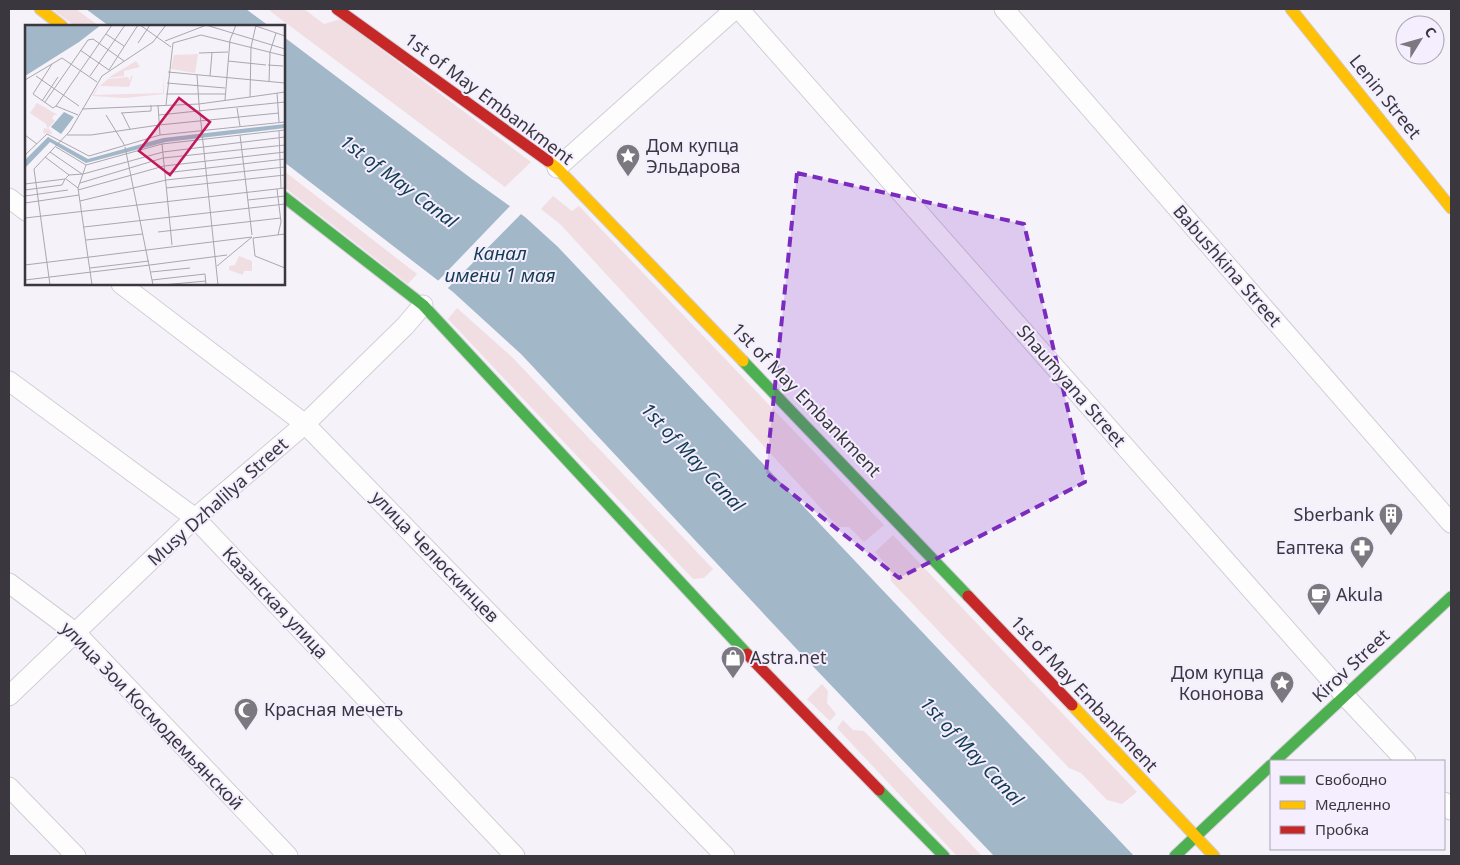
<svg xmlns="http://www.w3.org/2000/svg" width="1460" height="865" viewBox="0 0 1460 865" font-family="'Noto Sans',sans-serif">
<style>
.green{fill:#f1dee3}
.water{fill:#a2b7c7}
.pier{fill:#f5f2fa}
.lines{fill:none;stroke-linecap:round;stroke-linejoin:round}
.street-casing{stroke:#d1ced6;stroke-width:21}
.fast-casing{stroke:#d1ced6;stroke-width:13}
.slow-casing{stroke:#d1ced6;stroke-width:13}
.jam-casing{stroke:#d1ced6;stroke-width:13}
.street{stroke:#fefdfe;stroke-width:19}
.fast{stroke:#4caf50;stroke-width:11}
.slow{stroke:#ffc107;stroke-width:11}
.jam{stroke:#c62828;stroke-width:11}
.marked{fill:#7b2cbf;fill-opacity:0.2;stroke:#7b2cbf;stroke-width:4;stroke-dasharray:10 6;stroke-linejoin:round}
.labels{text-anchor:middle;stroke-width:4;stroke-linejoin:round;paint-order:stroke}
.street-label{font-size:18px;fill:#3a373e;stroke:#f4eefe}
.poi-label{font-size:18px;fill:#3a373e;stroke:#f4eefe;text-anchor:start}
.water-label{font-size:19px;font-style:italic;fill:#123c52;stroke:#f4eefe}
.inset-river{fill:none;stroke:#a2b7c7;stroke-width:2.5}
.inset-road{fill:none;stroke:#aaa7af;stroke-width:1}
.view{fill:#c2185b;fill-opacity:0.15;stroke:#c2185b;stroke-width:2.5}
.inset-edge{fill:none;stroke:#3a373e;stroke-width:2.5}
</style>
<rect width="100%" height="100%" fill="#f5f2fa"/>
<g class="green">
<path d="M52,9H76L99,26H75Z"/>
<path d="M270,9H304L324,24L341,19L531,162L505,187L270,11Z"/>
<path d="M284,171L417,274L408,284L284,187Z"/>
<path d="M553,196L572,211L579,206L884,525L864,542L849,527H838L561,225L541,209Z"/>
<path d="M457,308L512,357L713,569L704,578L693,579L448,319Z"/>
<path d="M893,535L1137,792L1122,804L1107,800L1081,773L1069,768L891,581L890,569L875,552Z"/>
<path d="M822,684L828,691L827,703L836,714L830,721L807,699Z"/>
<path d="M843,720L853,730L864,731L982,856H957L837,728Z"/>
</g>
<g class="water">
<path d="M86,9H246L269,26H109Z"/>
<path d="M284,37L472,179L525,217L558,247L1134,856H994L806,659L521,354L453,292L284,162Z"/>
</g>
<path class="pier" d="M512,204L523,212L446,290L436,283Z"/>
<g class="lines">
<defs>
<g id="street">
<path d="M739,9L1345,696L1406,761"/>
<path d="M1004,9L1451,523"/>
<path d="M557,168L735,9"/>
<path d="M9,198L26,211"/>
<path d="M121,284L305,424L725,856"/>
<path d="M9,381L195,518L515,856"/>
<path d="M9,583L76,633L288,856"/>
<path d="M9,696L195,518L305,424L405,326L423,305"/>
<path d="M9,787L76,856"/>
<path d="M1444,802L1451,810"/>
</g>
<g id="fast">
<path d="M284,197L423,305L747,654"/>
<path d="M743,361L968,596"/>
<path d="M1275,761L1451,597"/>
<path d="M879,790L944,856"/>
<path d="M1175,856L1271,765"/>
</g>
<g id="slow">
<path d="M40,9L62,26"/>
<path d="M1291,9L1451,208"/>
<path d="M548,161L557,168L743,361"/>
<path d="M1072,705L1214,856"/>
</g>
<g id="jam">
<path d="M337,9L548,161"/>
<path d="M968,596L1072,705"/>
<path d="M747,654L879,790"/>
</g>
</defs>
<use href="#street" class="street-casing"/>
<use href="#fast" class="fast-casing"/>
<use href="#slow" class="slow-casing"/>
<use href="#jam" class="jam-casing"/>
<use href="#street" class="street"/>
<use href="#fast" class="fast"/>
<use href="#slow" class="slow"/>
<use href="#jam" class="jam"/>
</g>
<path class="marked" d="M797,173L1024,224L1085,482L899,578L766,473Z"/>
<defs>
<symbol id="sight-pin" viewBox="-11 -11 22 30"><path d="M0 17L-7.5 6A9.5 9.5 0 1 1 7.5 6Z" fill="#7b7880" stroke="#f4eefe"/><path d="M0-6L1.8-2.2L6-1.7L2.9 1.2L3.7 5.4L0 3.3L-3.7 5.4L-2.9 1.2L-6-1.7L-1.8-2.2Z" fill="#fff"/></symbol>
<symbol id="building-pin" viewBox="-11 -11 22 30"><path d="M0 17L-7.5 6A9.5 9.5 0 1 1 7.5 6Z" fill="#7b7880" stroke="#f4eefe"/><path d="M-4-6H4V6H1V3H-1V6H-4ZM-2.5-4.3h1.7v1.8h-1.7ZM.8-4.3h1.7v1.8H.8ZM-2.5-1h1.7V.8h-1.7ZM.8-1h1.7V.8H.8Z" fill="#fff"/></symbol>
<symbol id="pharmacy-pin" viewBox="-11 -11 22 30"><path d="M0 17L-7.5 6A9.5 9.5 0 1 1 7.5 6Z" fill="#7b7880" stroke="#f4eefe"/><path d="M-2-6h4v4h4v4h-4v4h-4v-4h-4v-4h4Z" fill="#fff"/></symbol>
<symbol id="cafe-pin" viewBox="-11 -11 22 30"><path d="M0 17L-7.5 6A9.5 9.5 0 1 1 7.5 6Z" fill="#7b7880" stroke="#f4eefe"/><path d="M-5.5-4.5H6V0H3Q3 3.5 0 3.5H-2.5Q-5.5 3.5-5.5 0ZM3-3.2v2h1.7v-2ZM-6 4.5H4V6H-6Z" fill="#fff"/></symbol>
<symbol id="shop-pin" viewBox="-11 -11 22 30"><path d="M0 17L-7.5 6A9.5 9.5 0 1 1 7.5 6Z" fill="#7b7880" stroke="#f4eefe"/><path d="M-5-2.5h2.3a2.7 3.5 0 0 1 5.4 0H5L5.5 6h-11ZM-1.5-2.5h3a1.5 2.3 0 0 0-3 0Z" fill="#fff"/></symbol>
<symbol id="mosque-pin" viewBox="-11 -11 22 30"><path d="M0 17L-7.5 6A9.5 9.5 0 1 1 7.5 6Z" fill="#7b7880" stroke="#f4eefe"/><path d="M3.5-4.9A6 6 0 1 0 3.5 4.9A5 5 0 1 1 3.5-4.9Z" fill="#fff"/></symbol>
</defs>
<g fill-rule="evenodd">
<use href="#sight-pin" x="614" y="142" width="28" height="38"/>
<use href="#building-pin" x="1377" y="501" width="28" height="38"/>
<use href="#pharmacy-pin" x="1348" y="534" width="28" height="38"/>
<use href="#cafe-pin" x="1305" y="581" width="28" height="38"/>
<use href="#shop-pin" x="719" y="644" width="28" height="38"/>
<use href="#sight-pin" x="1268" y="669" width="28" height="38"/>
<use href="#mosque-pin" x="232" y="696" width="28" height="38"/>
</g>
<g class="labels">
<g class="street-label">
<text transform="translate(1385 97) rotate(51)" y="6">Lenin Street</text>
<text transform="translate(489 99) rotate(37)" y="6">1st of May Embankment</text>
<text transform="translate(1227 266) rotate(49)" y="6">Babushkina Street</text>
<text transform="translate(1071 386) rotate(49)" y="6">Shaumyana Street</text>
<text transform="translate(806 400) rotate(46)" y="6">1st of May Embankment</text>
<text transform="translate(218 502) rotate(-42)" y="6">Musy Dzhalilya Street</text>
<text transform="translate(435 557) rotate(46)" y="6">улица Челюскинцев</text>
<text transform="translate(275 603) rotate(47)" y="6">Казанская улица</text>
<text transform="translate(1351 666) rotate(-43)" y="6">Kirov Street</text>
<text transform="translate(1084 694) rotate(47)" y="6">1st of May Embankment</text>
<text transform="translate(152 716) rotate(46)" y="6">улица Зои Космодемьянской</text>
</g>
<g class="poi-label">
<text x="646" y="152">Дом купца<tspan x="646" dy="21">Эльдарова</tspan></text>
<text x="1374" y="521" text-anchor="end">Sberbank</text>
<text x="1344" y="554" text-anchor="end">Еаптека</text>
<text x="1336" y="601">Akula</text>
<text x="750" y="664">Astra.net</text>
<text x="1264" y="679" text-anchor="end">Дом купца<tspan x="1264" dy="21">Кононова</tspan></text>
<text x="264" y="716">Красная мечеть</text>
</g>
<g class="water-label">
<text transform="translate(399 181) rotate(37)" y="7">1st of May Canal</text>
<text x="500" y="260">Канал<tspan x="500" dy="22">имени 1 мая</tspan></text>
<text transform="translate(693 457) rotate(47)" y="7">1st of May Canal</text>
<text transform="translate(972 751) rotate(47)" y="7">1st of May Canal</text>
</g>
</g>
<g transform="translate(25 25)">
<rect width="260" height="260" fill="#f5f2fa"/>
<path d="M173,29L170,48L146,44L149,30ZM111,36L115,42L99,46V51L83,53ZM139,49V69L100,73L67,71L78,54L69,70L138,68ZM106,51H108L104,62L75,61L83,54L103,52L105,56ZM12,78L33,90H29L27,93L30,96L23,103L28,109L18,108L19,103L23,104L21,99L5,88ZM214,231L227,236V246H219L218,250L204,245V241L210,240Z" fill="#f1dee3"/>
<path d="M0,0H76L54,17L0,51ZM39,87L49,92L36,109L26,102ZM260,99V103L141,117L61,138L25,117L0,143V135L23,112L63,134L138,113Z" fill="#a2b7c7"/>
<path class="inset-river" d="M0,44L68,0"/>
<path class="inset-road" d="M115,0L146,22M181,0L260,24M231,1L260,11M81,9L99,21M140,16L179,1M113,18L125,0M148,18L176,10L260,31M55,25L84,45L113,0M174,28L203,27M203,36L241,40M27,39L8,69L28,83L31,81M243,40L258,41M143,47L260,58M172,50L174,79M11,51L54,81M65,51L100,0M185,51L187,28M0,55L37,33L72,57M244,57L245,27L251,8M142,58L200,63M252,68L254,97M141,69H200M225,72L260,67M200,75L205,15L211,0M17,76L33,52M20,77L63,15L68,14L99,36M174,79L193,260M133,80L135,110M141,80L148,18M31,81L87,0M31,81L53,90M212,83L215,101M57,84L174,79L225,72L226,22L231,0M96,88L126,86V80M97,88L105,104M81,90L100,121M134,90L260,77M254,106L256,163M0,110L12,119M42,110H66L134,100L254,88M215,110L227,210M137,119L147,220M31,122L61,140L137,119L260,105M100,122L128,260M25,127L57,149M0,130L22,109L64,131L135,110L260,97M20,132L44,150M61,140L53,163L67,260M140,148L260,134M44,150L58,149L138,127L260,112M41,154L53,163M55,158L138,133L260,120M0,159L40,154L44,150M141,163L260,150M252,164L256,197L253,210M0,165L37,160L40,154M53,165L139,141L260,127M0,171L43,165M223,175L260,171M55,176L141,155L260,142M0,178L54,170M0,193L260,163M59,202L260,179M133,207L256,193M228,213L230,231L260,243M228,213L260,209M61,215L118,209M0,240L227,212M125,240L202,230M192,241L227,212M65,243L124,236M126,247L165,243M0,255L125,240M127,255L180,249L181,260M25,260L9,144L45,106L77,51L128,17L141,0M137,260L181,256"/>
<path class="view" d="M154,73L185,97L145,150L114,126Z"/>
<rect width="260" height="260" class="inset-edge"/>
</g>
<rect width="1460" height="865" fill="none" stroke="#3a373e" stroke-width="20"/>
<rect x="1270" y="760" width="175" height="90" fill="#f4eefe" stroke="#aaa5b1"/>
<rect x="1280" y="776" width="25" height="8" fill="#4caf50" stroke="#aaa5b1"/>
<text x="1315" y="785" font-size="15" fill="#3a373e">Свободно</text>
<rect x="1280" y="801" width="25" height="8" fill="#ffc107" stroke="#aaa5b1"/>
<text x="1315" y="810" font-size="15" fill="#3a373e">Медленно</text>
<rect x="1280" y="826" width="25" height="8" fill="#c62828" stroke="#aaa5b1"/>
<text x="1315" y="835" font-size="15" fill="#3a373e">Пробка</text>
<g transform="translate(1420 40) rotate(53)"><circle r="24" fill="#f4eefe" stroke="#aaa5b1"/>
<path d="M0-4L9 19L0 12L-9 19Z" fill="#7b7880"/>
<text y="-8" font-size="14" font-weight="bold" text-anchor="middle" fill="#3a373e">С</text>
</g>
</svg>
